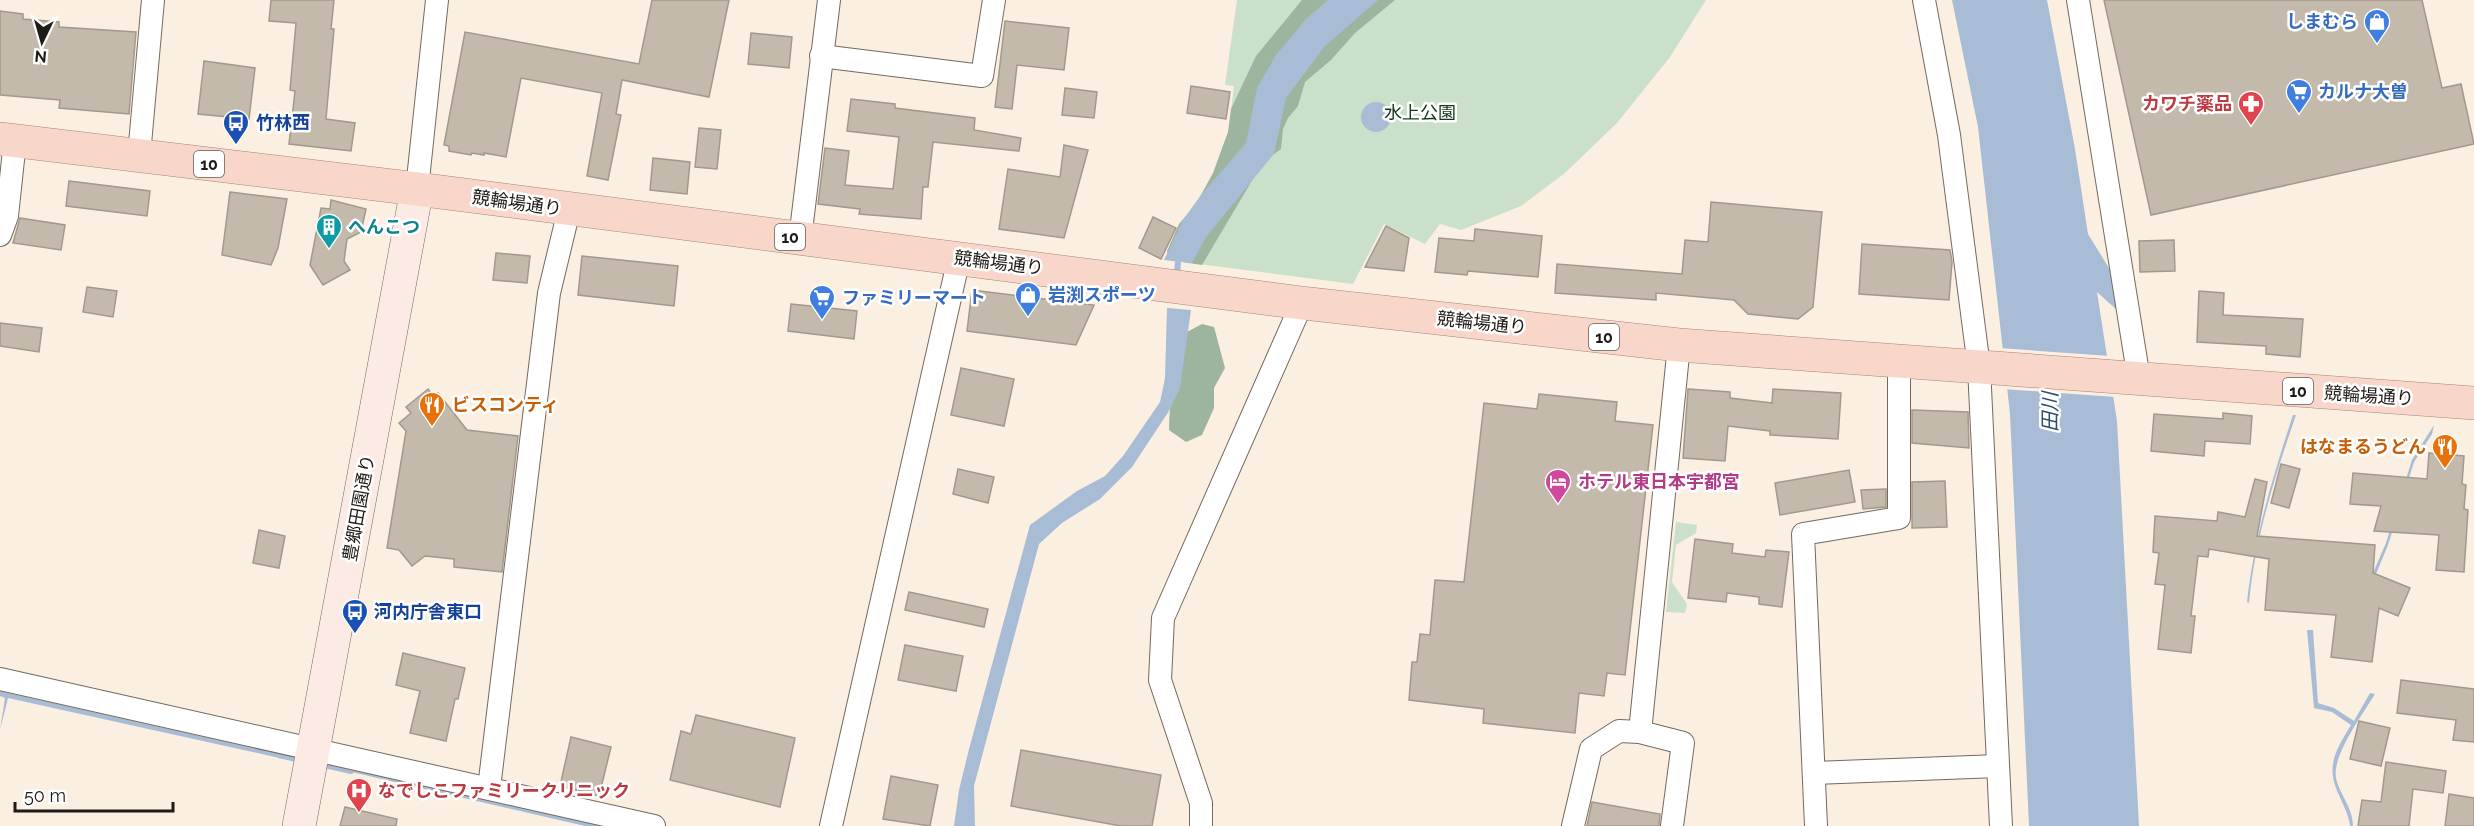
<svg xmlns="http://www.w3.org/2000/svg" width="2474" height="826" viewBox="0 0 2474 826" font-family="Raleway,'Noto Sans JP',sans-serif">
<style>
.green{fill:#cae0cb}
.forest{fill:#9db49e}
.water{fill:#a8bdd5}
.pier{fill:#fbefe2}
.lines{fill:none;stroke-linecap:round;stroke-linejoin:round}
.stream{stroke:#a8bdd5;stroke-width:6}
.building{fill:#c4baac;stroke:#a2988b;stroke-width:1.5}
.street-casing{stroke:#73695d;stroke-width:24}
.secondary-casing{stroke:#73695d;stroke-width:34}
.primary-casing{stroke:#a88473;stroke-width:34}
.street{stroke:#fff;stroke-width:22}
.secondary{stroke:#fbebe4;stroke-width:33}
.primary{stroke:#f8d7ca;stroke-width:33}
.labels{text-anchor:middle;stroke-width:5;stroke-linejoin:round;paint-order:stroke}
.shield{fill:#fff;stroke:#625f5b;stroke-width:1.5}
.shield-label{font-size:16px;font-weight:bold;fill:#1e1a15}
.shop-label{font-size:18px;font-weight:bold;fill:#366cbe;stroke:#fff;text-anchor:start}
.health-label{font-size:18px;font-weight:bold;fill:#be3a42;stroke:#fff;text-anchor:end}
.park-label{font-size:18px;fill:#123818;stroke:#fff}
.transit-label{font-size:18px;font-weight:bold;fill:#164399;stroke:#fff;text-anchor:start}
.street-label{font-size:18px;fill:#1e1a15;stroke:#fff}
.culture-label{font-size:18px;font-weight:bold;fill:#0d838f;stroke:#fff;text-anchor:start}
.food-label{font-size:18px;font-weight:bold;fill:#c56008;stroke:#fff;text-anchor:start}
.hotel-label{font-size:18px;font-weight:bold;fill:#b23c85;stroke:#fff;text-anchor:start}
.water-label{font-size:20px;font-style:italic;fill:#2c4d6f;stroke:#fff}
</style>
<rect width="100%" height="100%" fill="#fbefe2"/>
<g class="green">
<path d="M1237,0H1328L1224,169L1234,86L1225,85Z"/>
<path d="M1378,0H1706L1670,57L1617,123L1565,173L1521,206L1461,230L1440,224L1425,244L1384,224L1353,284L1192,263L1206,237L1274,154L1286,98Z"/>
<path d="M1676,522L1697,525L1696,533L1676,545L1672,582L1687,604L1685,613L1666,612Z"/>
</g>
<g class="forest">
<path d="M1302,0H1395L1355,33L1331,60L1305,82L1298,106L1288,118L1283,129L1281,149L1263,162L1202,265L1169,260L1167,251L1179,224L1196,204L1213,173L1228,132L1231,109L1256,56Z"/>
<path d="M1202,324L1214,327L1225,368L1214,388V408L1202,435L1186,442L1169,430C1169,396 1177,364 1187,332Z"/>
</g>
<g class="water">
<path d="M1328,0H1378L1325,46L1286,98L1274,154L1206,237L1192,263L1164,260L1183,220L1201,195L1246,143L1257,88L1276,55L1306,19Z"/>
<path d="M1952,0H2047L2075,149L2088,234L2112,273L2118,311L2097,292L2117,421L2139,826H2029L2010,414L1978,127Z"/>
<circle cx="1376" cy="117" r="15"/>
<path d="M1167,308L1191,310L1180,388L1169,411L1132,467L1100,499L1062,523L1039,544L974,786L975,826H954L959,790L969,749L1030,525L1077,491L1105,476L1123,456L1160,402L1165,378Z"/>
<path d="M2293,415H2296C2275,476 2255,538 2249,603L2247,602C2254,538 2273,476 2293,415Z"/>
<path d="M2434,425L2432,434L2414,462L2388,545L2369,591L2366,589L2386,543L2412,460Z"/>
<path d="M2307,630H2313L2318,703L2334,708L2354,721L2370,693L2375,694C2363,714 2332,755 2336,778C2340,795 2353,808 2353,826H2350C2349,815 2343,805 2339,795C2325,766 2336,750 2351,725L2332,712L2314,708Z"/>
<path d="M0,691L285,755L284,759L8,698L0,730L5,698L0,696Z"/>
<path d="M343,767L602,826H585L343,770Z"/>
</g>
<path class="pier" d="M1999,348L2110,356L2116,397L2003,389Z"/>
<g class="lines">
<g class="stream">
<path d="M1177,276L1178,261L1181,254"/>
<path d="M279,755L301,760"/>
<path d="M320,764L351,771"/>
</g>
</g>
<g class="building">
<path d="M271,0H334L331,29H334L326,119L355,123L351,151L289,144L295,91L290,90L296,23L269,21Z"/>
<path d="M652,0H729L709,97L622,80L616,114L621,115L608,180L587,176L602,93L521,78L506,157L484,153V155L472,153L471,155L449,151V146L444,145L465,32L639,64Z"/>
<path d="M2104,0H2422L2442,88L2461,84L2474,144L2151,215Z"/>
<path d="M0,11L23,14V19L59,22V27L136,32L129,114L59,108L60,100L0,95Z"/>
<path d="M1005,21L1069,28L1064,70L1017,65L1012,109L995,107Z"/>
<path d="M751,33L792,37L789,68L748,64Z"/>
<path d="M204,61L255,68L249,119L198,114Z"/>
<path d="M1191,86L1230,92L1226,119L1187,113Z"/>
<path d="M1065,88L1097,92L1094,118L1062,115Z"/>
<path d="M851,99L895,104V108L975,118L974,130L1021,138L1019,151L933,142L928,187H923L921,219L859,214L860,209L818,204L825,148L849,151L845,185L893,189L899,137L847,131Z"/>
<path d="M699,128L721,130L717,169L695,167Z"/>
<path d="M1064,145L1088,150L1064,238L999,229L1008,169L1060,177Z"/>
<path d="M653,158L690,162L687,194L650,190Z"/>
<path d="M69,181L150,191L147,216L66,206Z"/>
<path d="M230,192L287,199L278,248L271,265L222,255Z"/>
<path d="M331,200L366,209L361,232L347,239L344,261L350,270L323,285L310,265L321,208L330,209Z"/>
<path d="M1711,202L1822,212L1813,307L1798,319L1748,314L1734,300L1656,293V300L1555,293L1557,264L1682,274L1685,240L1708,242Z"/>
<path d="M1153,217L1176,228L1161,259L1139,248Z"/>
<path d="M20,218L65,225L61,250L13,243Z"/>
<path d="M1386,226L1409,238L1404,271L1365,267Z"/>
<path d="M1475,229L1542,236L1538,277L1468,271L1467,275L1435,272L1439,238L1474,241Z"/>
<path d="M2174,240L2175,271L2140,272L2139,241Z"/>
<path d="M1862,244L1950,250L1952,262L1949,300L1859,294Z"/>
<path d="M496,253L530,256L527,283L493,280Z"/>
<path d="M582,256L678,266L674,306L578,295Z"/>
<path d="M87,287L117,291L113,317L83,312Z"/>
<path d="M972,290L1094,305L1076,345L967,331Z"/>
<path d="M2199,291L2224,293L2223,315L2303,319L2300,357L2266,354V346L2197,342Z"/>
<path d="M791,304L857,311L854,339L788,331Z"/>
<path d="M0,323L42,328L39,352L0,346Z"/>
<path d="M961,368L1014,379L1004,426L951,415Z"/>
<path d="M428,389L433,396L438,393L467,430L518,436L502,572L454,567V559L425,556L412,566L399,550L387,548L406,431L399,423L411,413L406,407Z"/>
<path d="M1688,389L1730,392V398L1772,403L1773,389L1841,393L1838,439L1770,435V431L1728,426L1725,461L1683,458Z"/>
<path d="M1539,394L1617,402L1615,421L1653,425L1625,675L1607,673L1604,696L1579,693L1575,733L1483,723L1484,709L1409,700L1412,662H1417L1420,634L1430,635L1435,580L1464,582L1484,403L1537,409Z"/>
<path d="M1912,410L1968,412L1969,448L1912,443Z"/>
<path d="M2223,413L2252,416L2250,444L2205,441L2204,456L2151,451L2154,414L2223,419Z"/>
<path d="M2429,453L2464,456L2462,484L2466,485L2464,509L2468,510L2464,572L2436,570L2439,535L2374,531L2381,506L2350,504L2353,473L2427,479Z"/>
<path d="M2281,464L2300,469L2289,508L2271,503Z"/>
<path d="M958,469L994,477L988,503L953,494Z"/>
<path d="M1849,470L1855,502L1780,515L1775,483Z"/>
<path d="M2255,479L2267,482L2257,536L2375,545L2373,573L2410,588L2398,616L2379,608L2372,662L2331,657L2336,615L2265,610L2269,559L2209,549L2208,557L2198,556L2191,616H2195L2191,653L2158,649L2165,585L2155,584L2159,553L2153,552L2155,516L2217,521L2218,512L2245,517Z"/>
<path d="M1945,481L1947,527L1912,528V482Z"/>
<path d="M1886,489V507L1863,509L1861,490Z"/>
<path d="M259,530L285,536L279,568L253,563Z"/>
<path d="M1695,539L1733,544L1732,553L1765,557L1766,550L1789,552L1782,607L1759,604V597L1727,593L1726,602L1688,598Z"/>
<path d="M909,592L988,609L984,627L905,610Z"/>
<path d="M905,645L963,656L956,691L898,680Z"/>
<path d="M403,653L465,668L458,699H455L446,741L410,733L420,691L396,685Z"/>
<path d="M2401,680L2474,689V742L2453,740L2456,720L2397,713Z"/>
<path d="M696,715L795,738L780,807L670,780L681,731L691,734Z"/>
<path d="M2359,721L2390,728L2381,766L2350,759Z"/>
<path d="M571,737L611,747L599,796L560,786Z"/>
<path d="M1021,750L1161,775L1152,826H1121L1011,806Z"/>
<path d="M2386,762L2446,771L2443,793L2413,789L2409,826H2358L2362,800L2381,802Z"/>
<path d="M891,776L938,785L930,826L883,819Z"/>
<path d="M2449,794L2474,798V826H2445Z"/>
<path d="M1592,802L1660,814L1659,826H1587Z"/>
<path d="M345,807L397,819L396,826H340Z"/>
</g>
<g class="lines">
<defs>
<g id="street">
<path d="M1924,0L1949,135L1979,367L2001,826"/>
<path d="M2078,0L2139,379"/>
<path d="M821,56L982,76L994,0"/>
<path d="M139,155L153,0"/>
<path d="M417,189L437,0"/>
<path d="M0,235L7,216L15,141"/>
<path d="M800,239L829,0"/>
<path d="M0,679L654,826"/>
<path d="M1640,732L1679,345"/>
<path d="M1814,773L1998,766"/>
<path d="M489,788L549,293L569,210"/>
<path d="M831,826L959,258"/>
<path d="M1201,826V803L1160,680L1163,618L1302,303"/>
<path d="M1573,826L1591,749L1619,731L1640,732L1683,743L1672,826"/>
<path d="M1816,826L1803,534L1899,518V361"/>
</g>
<path id="secondary" d="M299,826L417,189"/>
<path id="primary" d="M0,139L417,189L1302,303L1679,345L2474,403"/>
</defs>
<use href="#street" class="street-casing"/>
<use href="#secondary" class="secondary-casing"/>
<use href="#primary" class="primary-casing"/>
<use href="#street" class="street"/>
<use href="#secondary" class="secondary"/>
<use href="#primary" class="primary"/>
</g>
<defs>
<symbol id="shop-pin" viewBox="-11 -11 22 30"><path d="M0 17L-7.5 6A9.5 9.5 0 1 1 7.5 6Z" fill="#3f7fe0" stroke="#fff"/><path d="M-5-2.5h2.3a2.7 3.5 0 0 1 5.4 0H5L5.5 6h-11ZM-1.5-2.5h3a1.5 2.3 0 0 0-3 0Z" fill="#fff"/></symbol>
<symbol id="supermarket-pin" viewBox="-11 -11 22 30"><path d="M0 17L-7.5 6A9.5 9.5 0 1 1 7.5 6Z" fill="#3f7fe0" stroke="#fff"/><path d="M-6-5.5h2.5l.6 2H6L4.5 2H-2.5L-4.4-4H-6ZM-1.5 3.2a1.3 1.3 0 1 0 .1 0ZM3 3.2a1.3 1.3 0 1 0 .1 0Z" fill="#fff"/></symbol>
<symbol id="pharmacy-pin" viewBox="-11 -11 22 30"><path d="M0 17L-7.5 6A9.5 9.5 0 1 1 7.5 6Z" fill="#e0444e" stroke="#fff"/><path d="M-2-6h4v4h4v4h-4v4h-4v-4h-4v-4h4Z" fill="#fff"/></symbol>
<symbol id="bus-pin" viewBox="-11 -11 22 30"><path d="M0 17L-7.5 6A9.5 9.5 0 1 1 7.5 6Z" fill="#1a4fb4" stroke="#fff"/><path d="M-5-6H5V4H4V6H2V4H-2V6H-4V4H-5ZM-3.5-4V0h7V-4ZM-3.5 1.2v1.5H-2V1.2ZM2 1.2v1.5H3.5V1.2Z" fill="#fff"/></symbol>
<symbol id="building-pin" viewBox="-11 -11 22 30"><path d="M0 17L-7.5 6A9.5 9.5 0 1 1 7.5 6Z" fill="#0f9aa8" stroke="#fff"/><path d="M-4-6H4V6H1V3H-1V6H-4ZM-2.5-4.3h1.7v1.8h-1.7ZM.8-4.3h1.7v1.8H.8ZM-2.5-1h1.7V.8h-1.7ZM.8-1h1.7V.8H.8Z" fill="#fff"/></symbol>
<symbol id="restaurant-pin" viewBox="-11 -11 22 30"><path d="M0 17L-7.5 6A9.5 9.5 0 1 1 7.5 6Z" fill="#e8710a" stroke="#fff"/><path d="M-5-6h1v4h1v-4h1v4h1v-4h1v5L-1.5 .5V6h-2V.5L-5-1ZM5-6V6H3V1.5H1.5Q1.5-4 5-6Z" fill="#fff"/></symbol>
<symbol id="hotel-pin" viewBox="-11 -11 22 30"><path d="M0 17L-7.5 6A9.5 9.5 0 1 1 7.5 6Z" fill="#d1479c" stroke="#fff"/><path d="M-6-4.5h1.5V1H6V5H4.5V3h-9V5H-6ZM-4 0a1.8 1.8 0 1 1 3.6 0ZM.5 0V-2.5h3Q6-2.5 6 0Z" fill="#fff"/></symbol>
<symbol id="hospital-pin" viewBox="-11 -11 22 30"><path d="M0 17L-7.5 6A9.5 9.5 0 1 1 7.5 6Z" fill="#e0444e" stroke="#fff"/><path d="M-5-5h3v3.5h4V-5h3V5h-3V1.5h-4V5h-3Z" fill="#fff"/></symbol>
</defs>
<g fill-rule="evenodd">
<use href="#shop-pin" x="2362" y="7" width="30" height="40"/>
<use href="#supermarket-pin" x="2284" y="77" width="30" height="40"/>
<use href="#pharmacy-pin" x="2236" y="89" width="30" height="40"/>
<use href="#bus-pin" x="221" y="108" width="30" height="40"/>
<use href="#building-pin" x="314" y="212" width="30" height="40"/>
<use href="#shop-pin" x="1013" y="280" width="30" height="40"/>
<use href="#supermarket-pin" x="807" y="283" width="30" height="40"/>
<use href="#restaurant-pin" x="417" y="390" width="30" height="40"/>
<use href="#restaurant-pin" x="2430" y="432" width="30" height="40"/>
<use href="#hotel-pin" x="1543" y="467" width="30" height="40"/>
<use href="#bus-pin" x="340" y="597" width="30" height="40"/>
<use href="#hospital-pin" x="344" y="776" width="30" height="40"/>
</g>
<g class="labels">
<g class="shield">
<rect x="194" y="151" width="30" height="26" rx="4.5"/>
<rect x="775" y="224" width="30" height="26" rx="4.5"/>
<rect x="1589" y="324" width="30" height="26" rx="4.5"/>
<rect x="2283" y="378" width="30" height="26" rx="4.5"/>
</g>
<g class="shield-label">
<text x="209" y="170">10</text>
<text x="790" y="243">10</text>
<text x="1604" y="343">10</text>
<text x="2298" y="397">10</text>
</g>
<g class="shop-label">
<text x="2358" y="28" text-anchor="end">しまむら</text>
<text x="2318" y="98">カルナ大曽</text>
<text x="1048" y="301">岩渕スポーツ</text>
<text x="842" y="304">ファミリーマート</text>
</g>
<g class="health-label">
<text x="2232" y="110">カワチ薬品</text>
<text x="378" y="797" text-anchor="start">なでしこファミリークリニック</text>
</g>
<g class="park-label">
<text x="1420" y="119">水上公園</text>
</g>
<g class="transit-label">
<text x="256" y="129">竹林西</text>
<text x="374" y="618">河内庁舎東口</text>
</g>
<g class="street-label">
<text transform="translate(517 203) rotate(8)" y="6">競輪場通り</text>
<text transform="translate(999 263) rotate(7)" y="6">競輪場通り</text>
<text transform="translate(1482 323) rotate(6)" y="6">競輪場通り</text>
<text transform="translate(2369 396) rotate(4)" y="6">競輪場通り</text>
<text transform="translate(359 508) rotate(-80)" y="6">豊郷田園通り</text>
</g>
<g class="culture-label">
<text x="348" y="233">へんこつ</text>
</g>
<g class="food-label">
<text x="452" y="411">ビスコンティ</text>
<text x="2426" y="453" text-anchor="end">はなまるうどん</text>
</g>
<g class="hotel-label">
<text x="1578" y="488">ホテル東日本宇都宮</text>
</g>
<g class="water-label">
<text transform="translate(2050 412) rotate(-90)" y="7">田川</text>
</g>
</g>
<g transform="translate(42 42) rotate(185)" stroke="#ffffff" stroke-width="4.5" paint-order="stroke">
<path d="M0-4.5L10 22L0 15L-10 22Z" fill="#1e1a15"/>
<text y="-9" font-size="16" font-weight="bold" text-anchor="middle" fill="#1e1a15">N</text>
</g>
<path d="M15 802v9h158v-9" fill="none" stroke="#1e1a15" stroke-width="3"/>
<text x="24" y="802" font-size="18" fill="#1e1a15" stroke="#ffffff" stroke-width="4.5" paint-order="stroke">50 m</text>
</svg>
